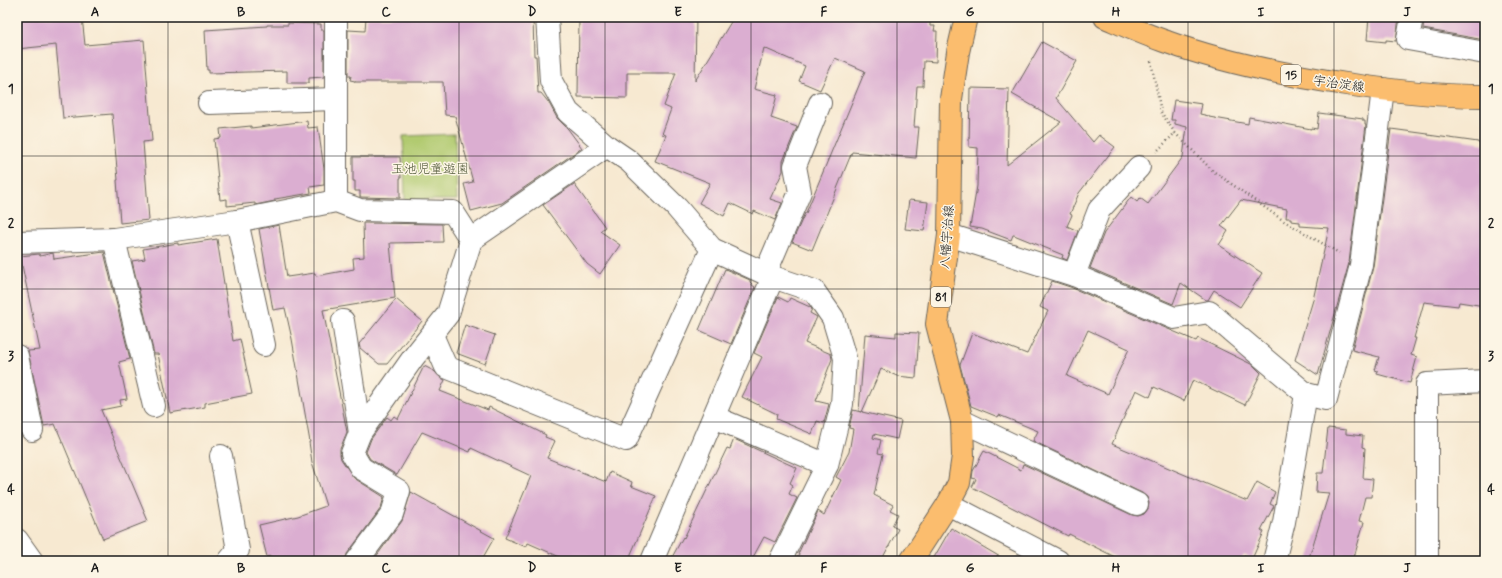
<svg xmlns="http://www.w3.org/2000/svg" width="1502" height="578" viewBox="0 0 1502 578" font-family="Mynerve,'Klee One',sans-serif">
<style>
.green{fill:#b1ca6f;stroke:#667346}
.building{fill:#dbaed1;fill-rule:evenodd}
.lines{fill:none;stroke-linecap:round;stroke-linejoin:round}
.minor-casing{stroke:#69645b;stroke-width:24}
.major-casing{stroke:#69645b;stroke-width:24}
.path{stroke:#69645b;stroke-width:2.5;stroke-dasharray:1 3;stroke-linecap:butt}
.minor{stroke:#fff;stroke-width:22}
.major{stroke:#fbbd6e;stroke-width:22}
.grid{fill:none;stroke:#1c1c1c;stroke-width:1;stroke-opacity:0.55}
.labels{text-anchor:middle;stroke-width:3;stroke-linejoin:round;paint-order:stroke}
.shield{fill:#fcf5e5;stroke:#5f5d58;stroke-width:1}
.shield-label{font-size:12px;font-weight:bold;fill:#1c1c1c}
.street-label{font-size:13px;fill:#1c1c1c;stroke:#fcf5e5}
.park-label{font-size:13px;fill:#505939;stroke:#fcf5e5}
.neatline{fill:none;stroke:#1c1c1c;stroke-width:1.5}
.grid-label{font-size:13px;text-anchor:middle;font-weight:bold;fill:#1c1c1c}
</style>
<rect width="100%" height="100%" fill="#fcf5e5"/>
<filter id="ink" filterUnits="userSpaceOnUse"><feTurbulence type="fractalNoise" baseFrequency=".025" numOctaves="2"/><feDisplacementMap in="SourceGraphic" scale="8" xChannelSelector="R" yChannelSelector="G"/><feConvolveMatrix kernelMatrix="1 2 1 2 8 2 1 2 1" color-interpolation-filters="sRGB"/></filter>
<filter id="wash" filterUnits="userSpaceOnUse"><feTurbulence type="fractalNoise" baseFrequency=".012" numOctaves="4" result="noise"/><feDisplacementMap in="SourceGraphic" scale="16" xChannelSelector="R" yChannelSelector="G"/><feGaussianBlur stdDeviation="0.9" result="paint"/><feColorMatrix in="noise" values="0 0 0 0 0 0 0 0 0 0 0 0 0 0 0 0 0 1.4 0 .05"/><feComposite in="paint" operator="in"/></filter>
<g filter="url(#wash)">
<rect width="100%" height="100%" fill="#f7e9d1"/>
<path class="green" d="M455,134L457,200H405L403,136Z"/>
<g id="blocks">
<g class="building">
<path d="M17,17H82L85,45L144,40L152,141L143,142L149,220L120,223L117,180H118L112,114L63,118L56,45L17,49Z"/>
<path d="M366,17H533L534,56H536L538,93H541L549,103L557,118L568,129L582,148L502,203L471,211L464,184L473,182L455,116L445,115L443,82H355V81L350,80L351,76H348V30L365,31Z"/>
<path d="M579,17H696L695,81L734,17H930V26H935L934,31H937L936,62L924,61L923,86H917L914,127H919L916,158L852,152L812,250L792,242L805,213H806L865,71L835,58L820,90L799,81L805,66L764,48L754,89L777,95L771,118L797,127L783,161V171L770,199L782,203L775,220L754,211L753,214L730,203L724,216L699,203L710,183L655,161L666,135L662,134L671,109L664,106L676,73H627V98L578,97Z"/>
<path d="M1369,17H1399L1396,41L1386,40V42L1367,40Z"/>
<path d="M1424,17H1485V40L1423,29Z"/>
<path d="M288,23L321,24V30H324V77L309,78V83H287V71L209,73V70H207L205,30L267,26V25H288Z"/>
<path d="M1042,42L1077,61L1056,98L1093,142L1099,135L1115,147L1079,193L1070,214L1072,215L1067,226L1078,231L1067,260L1062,258L1063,255L1014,235H1013L1011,240L982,229L970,227L977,186L978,148L969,147L970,88L1009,89L1007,165L1061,122L1012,94Z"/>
<path d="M1174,100L1202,104L1200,114L1209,116V117L1248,124L1249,117L1311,129V128L1317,129L1319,113L1363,119V121H1365V125H1366L1349,263L1318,375L1295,360L1313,300L1329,228L1300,226V222L1291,221V218H1286L1287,209L1241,200L1221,226L1228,231L1219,245L1262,273L1240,307L1214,290L1208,300H1206L1181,283L1173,304L1090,268L1104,233L1131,197L1137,202L1140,198L1148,204L1183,157L1187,127L1175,124V120H1171Z"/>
<path d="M307,121L308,128L318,127L324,169V185L310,187L311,193L275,199V201L255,205V203L227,206V199L220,200L214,139L221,138L220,129L251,126V128Z"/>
<path d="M1391,129L1428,134V135L1478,142V143L1485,144V306L1459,302L1458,306L1424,302L1414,338H1416L1411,355L1417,357L1410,383L1377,374L1378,371L1375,370L1379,357L1352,350L1373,267Z"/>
<path d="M353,157H400L401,178H400V198L360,197V191H355V181H353Z"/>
<path d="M574,184L605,227L600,231L620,245L600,274L587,264L543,205Z"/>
<path d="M909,200L928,202L924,231L905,229Z"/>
<path d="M363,223L442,224L443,242L390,243L395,298L323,310L347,432L340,449V454L341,459L354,478L384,497L381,508L347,554L345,561H272L271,556L267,557L259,525L298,516L326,506L312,462L309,442H310L292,339L285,308L273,310L259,229L279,225L287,277L315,273L316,276L354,269L353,258L364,257Z"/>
<path d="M217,239L233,341L240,339L252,394L205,403V407L170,413L158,354H154L132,261L145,259L143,249L178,243V245Z"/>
<path d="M104,252L130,359L119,362L127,399L120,400L121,406L101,410L148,521L103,539L55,424L44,426L28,351L40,350L20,256L39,254L40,256L53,253L54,259Z"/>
<path d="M725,269L750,280V282L752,284V285L755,287L731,344L699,330Z"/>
<path d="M1052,281L1070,287L1196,341L1198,338L1253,365L1261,373L1245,405L1193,380L1184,401L1154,387L1150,397L1136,390L1112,444L1247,501L1257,482L1275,492L1270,504L1274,506L1261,530L1264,532L1252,559L1244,555L1241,561H1123L1069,534L1068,536L972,487L976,479L972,478L973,471L984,451L1021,470L1023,464L1132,515L1138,516L1144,514L1148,509L1149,503L1147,497L1142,493L1033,441L1038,431L999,415L998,417L971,406L960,365L972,333L1027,354L1048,311L1040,307ZM1088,330L1129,349L1108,394L1067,376Z"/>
<path d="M778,297L788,302L790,298L810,307L812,309L810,313L817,317L805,343L831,354L832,359L816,401L829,404L824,423L817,421L812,434L776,419L777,414L742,397L762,357L754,353Z"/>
<path d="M396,299L422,321L387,364H379L360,348L359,344Z"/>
<path d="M465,325L495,335L485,364L456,353Z"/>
<path d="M896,332L919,333L916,378L897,376L881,369L862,412L901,421L897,439L874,434L873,438L881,440L878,453L883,454L874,495L893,505L890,510L898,514L892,526L898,529L881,561H796L799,554H798L818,511L824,515L841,480L836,477L849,452L853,429L849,428L853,410L861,412L859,411L865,334L896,337Z"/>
<path d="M424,366L434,371L441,378L445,380L440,391L488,410L489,407L546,435L545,437L555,441L547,458L606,482L610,472L632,482L631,486L656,496L628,561H569L528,543L526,547L505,538L531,476L471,448L470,452L422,432L397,475L370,459L366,452L371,439L387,417L391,420L394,416L398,419Z"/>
<path d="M1328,428L1346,430V434L1363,436L1362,447L1365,448L1363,478L1373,479L1371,497H1365L1359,521L1364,522L1353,561H1308L1329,493L1316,492L1317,473H1323Z"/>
<path d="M734,439L797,468L790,483L793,485L789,494L797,498L775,542L764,537L751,561H670L683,537L684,538L727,448L730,449Z"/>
<path d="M411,492L494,538L481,561H373L402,521Z"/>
<path d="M951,528L1007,561H932Z"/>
</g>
</g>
</g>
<g filter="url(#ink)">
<use href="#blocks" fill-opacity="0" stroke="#69645b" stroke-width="1"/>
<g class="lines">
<defs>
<g id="minor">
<path d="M336,17V201"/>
<path d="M547,17L551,81L568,112L607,146L629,161L677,208L712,249L773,277L814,291L833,318L845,358L842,404L827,465L780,561"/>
<path d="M1412,17L1408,39L1485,53"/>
<path d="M209,103L336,99"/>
<path d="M237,221L264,345"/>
<path d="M949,235L1074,275L1174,318L1209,312L1306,394L1326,399L1361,265L1383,89"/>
<path d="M114,239L154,406"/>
<path d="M17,242L114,239L237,221L336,201L360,210L453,212L471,240"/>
<path d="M766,272L800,192L795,166L820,103"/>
<path d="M1074,275L1099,210L1139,167"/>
<path d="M343,321L360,433"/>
<path d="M432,335L446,367L626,440L712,249"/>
<path d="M17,356L32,430"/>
<path d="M714,417L827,465"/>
<path d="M962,421L1137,504"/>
<path d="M221,456L238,550L229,561"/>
<path d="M948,504L1058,561"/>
<path d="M17,540L32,561"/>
<path d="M357,561L392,514L399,491L361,468L352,453L360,433L413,358L448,314L471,240L607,146"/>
<path d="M652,561L773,277"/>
<path d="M1274,561L1284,522L1306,394"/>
<path d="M1427,561V384L1485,381"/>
</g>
<g id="major">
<path d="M1105,17C1126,26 1146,35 1167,42C1225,63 1286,75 1346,84C1392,91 1439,96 1485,96"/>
<path d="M911,561L948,504L959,483L963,456L962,421L937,324L949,235L951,99L958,52L966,17"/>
</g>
</defs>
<use href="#minor" class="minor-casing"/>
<use href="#major" class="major-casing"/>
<g class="path">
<path d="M1151,61L1161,112L1175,133L1156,152"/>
<path d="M1175,133L1213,171L1284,221L1339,253"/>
</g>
<use href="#minor" class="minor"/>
<use href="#major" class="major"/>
</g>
</g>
<path class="grid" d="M168,17V561M314,17V561M459,17V561M605,17V561M751,17V561M897,17V561M1043,17V561M1188,17V561M1334,17V561M17,156H1485M17,289H1485M17,422H1485"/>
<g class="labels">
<g class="shield">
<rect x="1281" y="65" width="20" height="20" rx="3"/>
<rect x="931" y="287" width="20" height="20" rx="3"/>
</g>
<g class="shield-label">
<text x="1291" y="79">15</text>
<text x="941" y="301">81</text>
</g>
<g class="street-label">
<text transform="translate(1339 83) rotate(8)" y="5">宇治淀線</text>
<text transform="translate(946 237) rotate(-86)" y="5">八幡宇治線</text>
</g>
<g class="park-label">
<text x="430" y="173">玉池児童遊園</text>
</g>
</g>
<rect width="1502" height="578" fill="none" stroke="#fcf5e5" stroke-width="44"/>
<rect x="22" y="22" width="1458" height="534" class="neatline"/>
<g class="grid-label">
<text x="95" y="16">A</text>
<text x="241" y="16">B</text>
<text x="386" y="16">C</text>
<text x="532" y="16">D</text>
<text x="678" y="16">E</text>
<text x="824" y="16">F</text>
<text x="970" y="16">G</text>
<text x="1116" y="16">H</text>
<text x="1261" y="16">I</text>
<text x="1407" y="16">J</text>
<text x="11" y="93">1</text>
<text x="1491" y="93">1</text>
<text x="11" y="227">2</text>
<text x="1491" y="227">2</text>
<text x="11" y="360">3</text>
<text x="1491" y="360">3</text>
<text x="11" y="494">4</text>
<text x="1491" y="494">4</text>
<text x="95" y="572">A</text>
<text x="241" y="572">B</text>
<text x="386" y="572">C</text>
<text x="532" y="572">D</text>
<text x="678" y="572">E</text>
<text x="824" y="572">F</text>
<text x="970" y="572">G</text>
<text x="1116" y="572">H</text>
<text x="1261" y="572">I</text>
<text x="1407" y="572">J</text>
</g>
</svg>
